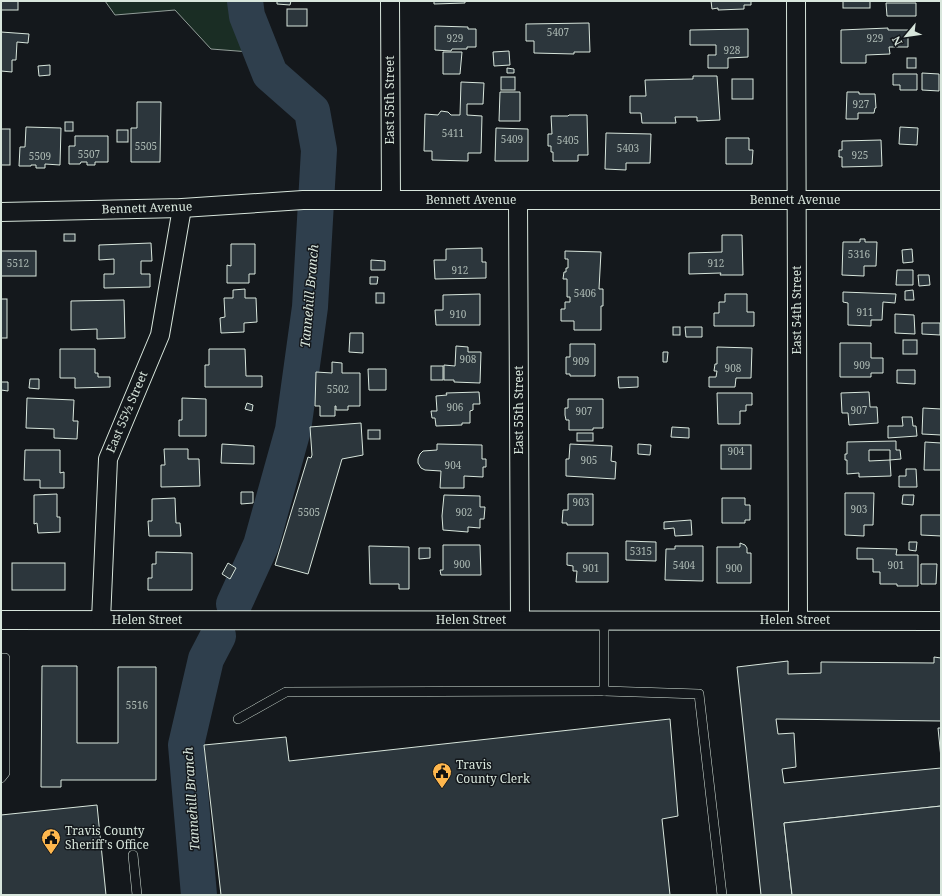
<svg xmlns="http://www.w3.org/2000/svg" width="942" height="896" viewBox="0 0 942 896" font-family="'Noto Serif',serif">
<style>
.green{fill:#1a2d24;stroke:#939e99}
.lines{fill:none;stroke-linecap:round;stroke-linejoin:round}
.river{stroke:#2f3f4d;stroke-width:36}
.building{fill:#2c363c;stroke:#d8e6dc;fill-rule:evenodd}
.lane-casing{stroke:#d8e6dc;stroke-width:10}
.street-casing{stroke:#d8e6dc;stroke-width:20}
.lane{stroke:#14181c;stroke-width:9}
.street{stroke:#14181c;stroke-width:18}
.labels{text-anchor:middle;stroke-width:3;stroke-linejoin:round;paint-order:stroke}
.number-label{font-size:10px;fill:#adbab4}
.street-label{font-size:12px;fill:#d8e6dc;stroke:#14181c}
.poi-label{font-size:12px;fill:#d8e6dc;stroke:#14181c;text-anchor:start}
.water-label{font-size:13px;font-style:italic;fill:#d8e6dc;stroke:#14181c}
</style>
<rect width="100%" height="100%" fill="#14181c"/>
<path class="green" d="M105,1H236L250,52L211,49L175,10L115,15Z"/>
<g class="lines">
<g class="river">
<path d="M234,604L261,545L293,430L310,307L319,150L312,111L270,74L247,16L245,1"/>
<path d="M199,895L186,745L206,659L218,636"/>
</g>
</g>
<g class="building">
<rect x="1" y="1" width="17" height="9"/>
<path d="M277,1H291L290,5L277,4Z"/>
<path d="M434,1H465V3L434,4Z"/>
<path d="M711,1H751V5H744V9L718,10V8L712,9Z"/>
<rect x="843" y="1" width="27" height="7"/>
<path d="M886,3H916V16H887Z"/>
<rect x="287" y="9" width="20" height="17"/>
<path d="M589,23L590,52H574V54L534,53V41H526V24Z"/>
<path d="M435,26L468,27V29H476V47H467V49H452L451,51L435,50Z"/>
<path d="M888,28V30H908V47H889L890,54L866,55V63H841V30Z"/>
<path d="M748,29V57L728,58V68H708V55H716V45H690V30Z"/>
<path d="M1,32L29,34L28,43L17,42L16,60H12V72L1,71Z"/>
<path d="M509,51L510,65L494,66L493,52Z"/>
<path d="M443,52H462L460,74H443Z"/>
<rect x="907" y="58" width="9" height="10"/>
<path d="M50,65V75L39,76L38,66Z"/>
<path d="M507,68L514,69V73H507Z"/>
<path d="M922,73L939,74V91L922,90Z"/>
<path d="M893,74H917V90H900V85H893Z"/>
<path d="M693,76H717L720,120L697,121V117H675L676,123H642L641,113H630V96H646L645,80L693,79Z"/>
<rect x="501" y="77" width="14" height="13"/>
<rect x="732" y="79" width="21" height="20"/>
<path d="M461,82L484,83L483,104H467V115L482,116L481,153H468V161L432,160V151H424L425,114L438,115L441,111L448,112L451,115H460Z"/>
<path d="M500,92H520V121H499Z"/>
<path d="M847,92H859V94H875L876,108H875L874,113H858V119H846Z"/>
<path d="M137,102H161L160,162H131V128H137Z"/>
<path d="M569,115H587L588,155H578V161H553V152H551V146H548V134H552L551,116H568Z"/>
<rect x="65" y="122" width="8" height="9"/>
<path d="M26,127L61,128L60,165L45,164V168H36V165H31V166H19L20,147H25Z"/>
<path d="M900,127L918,128L917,145L899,144Z"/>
<path d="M496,128L528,129V161H495Z"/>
<rect x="1" y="129" width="9" height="36"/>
<rect x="117" y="130" width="11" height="12"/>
<path d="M606,133L651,134L650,163H626V170L605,169Z"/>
<path d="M75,136H108V162H95V165H87V162H81L80,164H69V146H75Z"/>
<path d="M726,138H749V150H753L752,164H726Z"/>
<path d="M881,140L882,166L842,167V157H839V150H842V141Z"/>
<rect x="64" y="234" width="11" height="7"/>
<path d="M722,235H742L743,275H720L721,273L689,274V253L722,252Z"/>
<path d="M860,239H865V242H877L876,266H864V276L842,275L843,242H860Z"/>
<path d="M151,243L152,261H141V274H150V287L104,288V274H114V259L99,260V245Z"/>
<path d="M231,244H255V274H249V283H227V265L231,266Z"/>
<path d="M482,248V262H486V278L435,279L434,260H446V249Z"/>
<path d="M912,249L913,262L903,263L902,250Z"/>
<rect x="1" y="251" width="35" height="25"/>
<path d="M565,251L601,252L599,289H603V306H601V330H574V321H561V309H565V302H570V297H567V279H563L564,272H566V268H568V259H565Z"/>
<path d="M371,260L385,261V270H371Z"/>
<path d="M897,270H913V285H896Z"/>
<path d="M918,275H929L930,285L919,286Z"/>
<path d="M370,277H378L377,284H370Z"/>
<path d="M245,289V298H256L257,322L244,323V332L221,333L220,318L225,317L224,298H233V290Z"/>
<path d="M913,290L914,300H905V291Z"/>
<path d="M843,292L896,294L895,303L883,302L882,320H871V326L848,325V303L843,302Z"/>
<rect x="376" y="293" width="8" height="10"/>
<path d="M480,294V325H436L435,310H443V295Z"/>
<path d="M725,294H747V312H754V326H714V313H719V302H725Z"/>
<rect x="1" y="299" width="6" height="39"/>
<path d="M124,300L125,338L97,339V329L71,330V301Z"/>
<path d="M895,314L914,315L915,334L895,333Z"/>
<path d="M922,323H940V335L922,334Z"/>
<rect x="673" y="327" width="7" height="8"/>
<path d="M685,327H702V337H686Z"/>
<path d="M350,333H363V353L349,352Z"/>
<rect x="903" y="340" width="14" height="14"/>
<path d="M840,343H871V358H883V373H871V377H840Z"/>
<path d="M570,344H595V376H570V374H566V357H570Z"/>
<path d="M456,346L468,347V352H481L480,383L454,382V380H444V365L455,366Z"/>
<path d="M717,347L752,348L751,378H736L735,387H709V377H716L717,371H714L715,364H717Z"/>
<path d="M60,349H95V373H98V377H110V387L75,388V378H60Z"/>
<path d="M209,349H245L246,376H262V387H205V365H209Z"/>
<path d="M663,352H668L667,362H663Z"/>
<path d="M332,362L342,363V373H360V406H348V410H336V406H335V416H320V406H315L316,372L332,373Z"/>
<rect x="431" y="366" width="12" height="14"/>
<path d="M368,369H386V390H369Z"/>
<path d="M897,370H915V384L897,383Z"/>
<path d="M618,377H638V387L619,388Z"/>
<path d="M30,379H39V389L29,388Z"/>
<path d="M1,382H8V391L1,390Z"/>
<path d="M479,392L480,404H473V410L470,411V423H462V425L436,426L435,418H432L431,411H437L436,396L447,395L446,393Z"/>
<path d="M869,392L870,407H877L878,423L849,425L848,413H842L841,393Z"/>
<path d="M717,393H752V405H746V411H740V424H718Z"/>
<path d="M27,398L74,400L73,421H78L77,439L54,438V429L26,428Z"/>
<path d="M182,398L206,399V436H179V420H182Z"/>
<path d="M568,399H603V428H593V430H569V420H566L565,415V408H568Z"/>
<path d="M247,403L253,405L252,411L245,409Z"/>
<path d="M923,408L941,409V435L922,434Z"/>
<path d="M902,417H912L913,426H916L917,436L888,438V426H903Z"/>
<path d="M361,423L363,455L342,459L308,574L275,565L308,457L311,458L312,455L310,427Z"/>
<path d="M672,427L689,428V438L671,437Z"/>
<rect x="368" y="430" width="12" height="9"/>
<rect x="577" y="433" width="16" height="8"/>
<path d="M896,441V450H900L901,459L890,460L891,476L859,477V473L847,474V460H845V454H847V442ZM869,450H890V460L869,461Z"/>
<path d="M925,442L941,443V470H924Z"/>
<path d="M222,444L254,446V464L221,463Z"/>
<path d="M437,444L482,445V459H486V467H483V477L464,476V488H440L441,471L425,470L421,468L418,463V459L420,454L423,451L437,450Z"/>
<path d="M570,444L612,446L611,461L616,462L615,479L566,476V459H569Z"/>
<path d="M638,444L651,445L650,455L638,454Z"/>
<rect x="721" y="445" width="30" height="24"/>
<path d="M164,449H188V459H199L200,486L161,487V465H165Z"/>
<path d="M25,450H60V473L64,472V488H40V480H24Z"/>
<path d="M906,469H916L917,487H899V476H906Z"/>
<path d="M241,492H253V503L241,504Z"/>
<path d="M845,493H874L873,525H864V536L845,535Z"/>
<path d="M57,494V517H60V532L38,533L37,523L34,524V495Z"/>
<path d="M568,494H593V525H567V523H562L563,510H568Z"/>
<path d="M444,495L480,496V507H485L484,519H480V528L468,527V532L443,530L442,516Z"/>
<path d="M903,495H914L913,505L902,504Z"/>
<path d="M175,498L176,523H180L181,536H149L148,521H152V499Z"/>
<path d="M722,498H745V505H750V520H745V523H722Z"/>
<path d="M921,515H941V536L921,535Z"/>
<path d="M691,520L692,535L675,536L674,528L664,529V522Z"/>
<path d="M626,541L656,542V561L626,560Z"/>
<path d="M909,542H917L916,551L909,550Z"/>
<path d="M740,543L745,545L747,548V553H751V583H717V547H740Z"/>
<path d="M443,545H480L481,575H441L440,570H443Z"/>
<path d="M369,546L409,547V589H399V584H370Z"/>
<path d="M675,546H703V581L665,580L666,549H675Z"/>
<path d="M419,548H430V558L419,559Z"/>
<path d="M857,548L897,549L896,555H918V586H897V584H880V572H873V559H857Z"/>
<path d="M156,552L192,553V590H148V578H152V564H156Z"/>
<path d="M567,553H608V582H576L577,571H573V566L567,565Z"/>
<rect x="12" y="563" width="53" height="27"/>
<path d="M228,563L236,568L230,579L222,574Z"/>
<path d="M921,564H937L936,584H921Z"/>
<path d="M934,657L941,658V721L776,719L778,734L794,733L796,767L782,769L784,783L941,768V806L784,823L792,895H761L737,667L788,661V674L821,673V662L934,663Z"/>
<path d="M42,666H77V743H118V667H156V780H61V787H41Z"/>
<path d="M670,719L678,816L662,819L670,895H221L204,745L286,737L289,761Z"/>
<path d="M938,728H941V758Z"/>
<path d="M97,805L106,895H1V815Z"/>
<path d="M941,806V895H792L784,823Z"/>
</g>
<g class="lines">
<defs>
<g id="lane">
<path d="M1,658H5V773L1,778"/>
<path d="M604,691L699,694L722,895"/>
<path d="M238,719L286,692L604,691V620"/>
<path d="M133,855L137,895"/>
</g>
<g id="street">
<path d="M390,1L391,200"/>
<path d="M796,1L798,620"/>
<path d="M518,200L520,620"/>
<path d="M1,212L182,208L303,200H941"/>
<path d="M1,620L941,621"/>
<path d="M101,620L108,459L160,335L182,208"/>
</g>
</defs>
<use href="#lane" class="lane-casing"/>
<use href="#street" class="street-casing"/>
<use href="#lane" class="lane"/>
<use href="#street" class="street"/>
</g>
<defs>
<symbol id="civic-pin" viewBox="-11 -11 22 30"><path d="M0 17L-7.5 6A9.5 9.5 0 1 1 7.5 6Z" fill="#ffb74d" stroke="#14181c"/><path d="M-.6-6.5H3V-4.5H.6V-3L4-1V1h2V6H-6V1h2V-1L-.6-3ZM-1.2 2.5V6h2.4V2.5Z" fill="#111"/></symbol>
</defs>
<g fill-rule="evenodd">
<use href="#civic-pin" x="431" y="761" width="22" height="30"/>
<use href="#civic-pin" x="40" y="827" width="22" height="30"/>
</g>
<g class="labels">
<g class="number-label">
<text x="558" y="36">5407</text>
<text x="455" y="42">929</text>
<text x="875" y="42">929</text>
<text x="732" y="54">928</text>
<text x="861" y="108">927</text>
<text x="453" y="137">5411</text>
<text x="512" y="143">5409</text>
<text x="568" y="144">5405</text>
<text x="146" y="150">5505</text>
<text x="628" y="152">5403</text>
<text x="89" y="158">5507</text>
<text x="860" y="159">925</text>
<text x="40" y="160">5509</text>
<text x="859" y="258">5316</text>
<text x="18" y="267">5512</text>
<text x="716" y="267">912</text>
<text x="460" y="274">912</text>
<text x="585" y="297">5406</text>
<text x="865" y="316">911</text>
<text x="458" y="318">910</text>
<text x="468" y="363">908</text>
<text x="581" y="365">909</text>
<text x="862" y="369">909</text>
<text x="733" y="372">908</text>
<text x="338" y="393">5502</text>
<text x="455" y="411">906</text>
<text x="859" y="414">907</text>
<text x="584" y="415">907</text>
<text x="736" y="455">904</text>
<text x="589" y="464">905</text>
<text x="453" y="469">904</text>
<text x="581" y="506">903</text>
<text x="859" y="513">903</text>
<text x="309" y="516">5505</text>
<text x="464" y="516">902</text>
<text x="641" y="555">5315</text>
<text x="462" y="568">900</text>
<text x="684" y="569">5404</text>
<text x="896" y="569">901</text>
<text x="591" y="572">901</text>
<text x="734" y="572">900</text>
<text x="137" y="709">5516</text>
</g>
<g class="street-label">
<text transform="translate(390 100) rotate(-90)" y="4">East 55th Street</text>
<text x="471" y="204">Bennett Avenue</text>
<text x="795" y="204">Bennett Avenue</text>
<text transform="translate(147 208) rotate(-2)" y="4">Bennett Avenue</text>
<text transform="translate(797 310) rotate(-90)" y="4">East 54th Street</text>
<text transform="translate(519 410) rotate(-90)" y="4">East 55th Street</text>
<text transform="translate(127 412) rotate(-67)" y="4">East 55½ Street</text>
<text x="147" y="624">Helen Street</text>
<text x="471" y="624">Helen Street</text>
<text x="795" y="624">Helen Street</text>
</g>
<g class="poi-label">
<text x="456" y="769">Travis<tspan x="456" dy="14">County Clerk</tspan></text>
<text x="65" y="835">Travis County<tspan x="65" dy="14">Sheriff's Office</tspan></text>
</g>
<g class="water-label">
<text transform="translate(309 296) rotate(-85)" y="5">Tannehill Branch</text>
<text transform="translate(191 799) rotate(-94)" y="5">Tannehill Branch</text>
</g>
</g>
<rect width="942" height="896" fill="none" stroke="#d8e6dc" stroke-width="4"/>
<g transform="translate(906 36) rotate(241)" stroke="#14181c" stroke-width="3" paint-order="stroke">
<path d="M0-3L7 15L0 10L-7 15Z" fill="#d8e6dc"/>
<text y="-6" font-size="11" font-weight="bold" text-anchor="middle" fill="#d8e6dc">N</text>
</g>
</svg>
